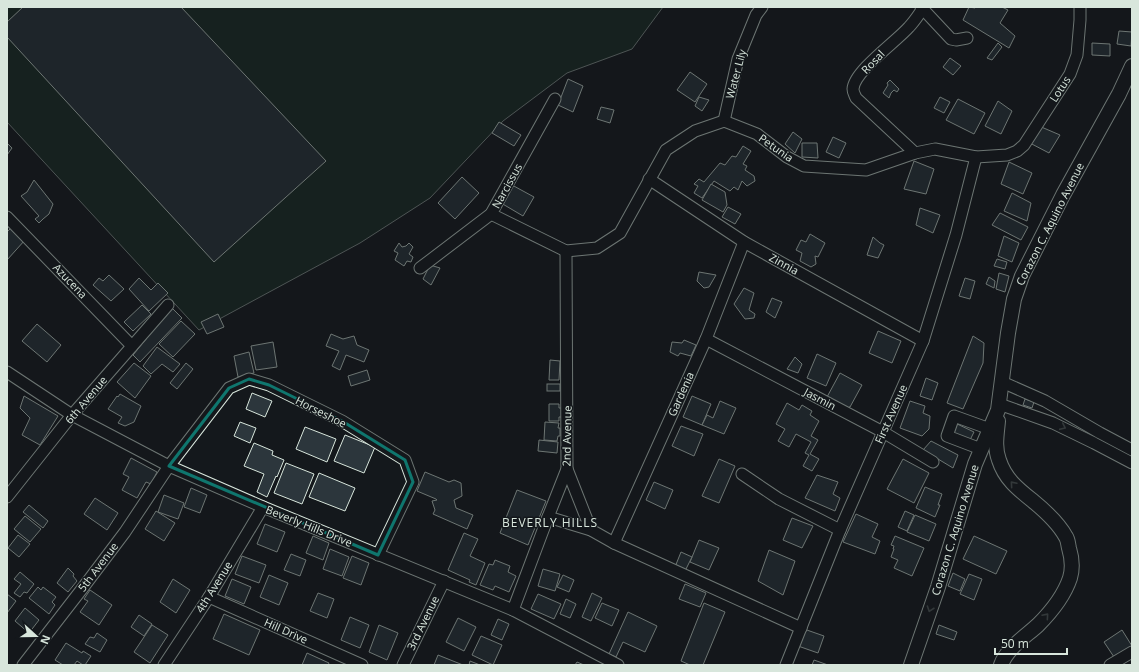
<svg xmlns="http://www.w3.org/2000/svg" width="1139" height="672" viewBox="0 0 1139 672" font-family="'Open Sans',sans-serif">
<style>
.green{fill:#1a2d24;stroke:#939e99}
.building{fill:#2c363c;stroke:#d8e6dc}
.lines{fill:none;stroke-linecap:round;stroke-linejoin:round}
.minor-casing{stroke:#d8e6dc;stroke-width:13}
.major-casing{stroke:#d8e6dc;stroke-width:16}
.minor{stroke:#14181c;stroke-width:11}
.major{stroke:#14181c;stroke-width:14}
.oneway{stroke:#59605f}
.marked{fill:none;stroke:#0f766e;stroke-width:3;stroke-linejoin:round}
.labels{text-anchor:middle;stroke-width:3;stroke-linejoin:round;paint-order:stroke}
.street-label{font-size:11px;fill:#d8e6dc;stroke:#14181c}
.neighbourhood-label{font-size:12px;letter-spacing:1px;fill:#d8e6dc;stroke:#14181c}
</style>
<rect width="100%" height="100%" fill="#14181c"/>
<path class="green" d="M7,7H663L632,49L567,73L503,121L430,198L360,243L199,330L7,122Z"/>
<g class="building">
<path d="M23,7H181L326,161L214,262L7,37V22Z"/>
<path d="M969,7L975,8L976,7H1002L1008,10L1000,23L1015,36L1009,48L963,20Z"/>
<path d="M1119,31L1132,32L1131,46L1117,44Z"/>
<path d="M998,43L1002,47L992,60L987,58Z"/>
<path d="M1092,43L1110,44V56L1092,55Z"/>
<path d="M950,58L961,66L953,75L943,67Z"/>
<path d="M690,72L707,84L695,102L677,90Z"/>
<path d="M568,79L583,86L573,112L558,105Z"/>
<path d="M890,80L899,89L897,92L894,90L891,93L889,98L883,93L888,85L887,83Z"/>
<path d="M699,97L709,100L702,111L695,106Z"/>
<path d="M940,97L950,102L944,113L934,108Z"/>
<path d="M958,99L985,113L974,134L946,120Z"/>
<path d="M998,101L1012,111L1001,134L985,126Z"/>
<path d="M601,107L614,110L610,123L597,119Z"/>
<path d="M499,122L521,135L514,146L492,133Z"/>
<path d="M1039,126L1060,135L1049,153L1028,142Z"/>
<path d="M793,132L802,139L795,153L785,144Z"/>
<path d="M833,137L846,143L839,158L826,152Z"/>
<path d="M7,143L12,148L7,155Z"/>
<path d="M802,143H817L818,158L802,157Z"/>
<path d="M743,146L751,151L743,164L747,166L745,170L754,176L755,181L747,186L742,181L738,190L734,187L730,191L714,181L702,198L694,193L698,186L694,184L699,179L704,182L720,163L725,165L732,156L736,157Z"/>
<path d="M914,161L934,169L926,194L904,189Z"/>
<path d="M1009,162L1032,173L1023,194L1001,184Z"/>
<path d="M462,177L479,193L455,219L438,203Z"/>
<path d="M34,180L53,204L49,214L43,219L39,223L35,219L39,216L21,196L27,192Z"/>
<path d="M711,184L725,192L727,205L723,212L702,200Z"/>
<path d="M512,185L534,197L523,216L501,203Z"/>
<path d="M1012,193L1031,203L1027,221L1004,211Z"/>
<path d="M728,207L741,214L735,224L722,217Z"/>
<path d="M920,208L940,215L933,233L916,225Z"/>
<path d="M1000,213L1028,227L1021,240L992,225Z"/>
<path d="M12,227L25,240L7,260V232Z"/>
<path d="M810,234L825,243L818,257L815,256L816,264L811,267L800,261L802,253L796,250L801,240L806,242Z"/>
<path d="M1004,236L1019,243L1012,262L998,256Z"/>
<path d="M873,237L880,243L884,245L878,258L867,255Z"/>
<path d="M399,243L402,247L406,246L409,243L413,247L409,254L413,257L411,262L407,261L404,266L395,260L398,253L394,251Z"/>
<path d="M997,259L1007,262L1005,269L994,266Z"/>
<path d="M430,265L440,268L431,285L423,279Z"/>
<path d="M699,272L716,275L709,287L704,288L697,281Z"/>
<path d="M999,273L1009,276L1005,292L996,289Z"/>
<path d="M109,275L124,289L111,301L93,285L99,278L103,281Z"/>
<path d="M989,277L995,281L994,288L986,284Z"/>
<path d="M139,278L151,290L158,283L168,293L149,311L129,289Z"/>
<path d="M965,278L975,281L970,299L959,296Z"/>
<path d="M744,288L754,293L749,310L755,314L754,318L745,319L734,304Z"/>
<path d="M772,298L782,302L775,318L766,312Z"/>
<path d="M142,305L151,314L133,331L124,322Z"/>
<path d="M171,307L182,318L140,362L133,355L151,333L149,330Z"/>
<path d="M218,314L224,327L207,334L201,322Z"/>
<path d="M181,321L195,334L173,357L159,344Z"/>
<path d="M37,324L61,345L47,362L22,341Z"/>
<path d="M878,331L901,341L892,363L869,353Z"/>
<path d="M331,334L343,339L354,336L357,345L369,350L364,362L346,355L340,370L332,366L339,351L326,346Z"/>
<path d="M973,336L984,343L983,363L963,409L947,403Z"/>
<path d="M684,340L696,345L691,356L680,353L678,356L670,352L672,342L682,343Z"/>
<path d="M273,342L277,367L256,370L251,346Z"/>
<path d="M157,347L180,364L173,372L162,364L151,374L143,366Z"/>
<path d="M249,352L254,373L238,377L234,356Z"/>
<path d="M817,354L836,363L826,386L807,378Z"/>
<path d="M795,357L802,364L798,373L787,369Z"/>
<path d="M550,360L560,361L559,380H549Z"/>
<path d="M134,363L151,376L135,398L117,382Z"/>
<path d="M186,363L193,369L177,389L170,383Z"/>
<path d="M367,370L370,380L351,386L348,376Z"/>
<path d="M840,373L862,385L850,407H849L848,411L827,397Z"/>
<path d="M926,378L938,383L932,400L920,396Z"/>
<rect x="547" y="384" width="13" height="7"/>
<path d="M252,393L272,401L265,417L246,409Z"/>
<path d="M120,394L141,406L134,422L125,426L118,423L122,417L108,409L117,396L118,397Z"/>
<path d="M24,396L58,416L40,445L22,435L30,418L20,408Z"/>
<path d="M692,396L711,404L702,425L683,417Z"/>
<path d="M1025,399L1034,402L1032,408L1023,405Z"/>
<path d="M720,401L736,408L724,434L702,425L707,415L713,418Z"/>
<path d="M910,401L925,406L923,413L930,416L929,429L922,436L900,428Z"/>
<path d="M787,403L799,410L802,405L812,411L810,415L819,421L811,436L818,440L810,454L819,459L812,471L803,466L809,455L805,453L811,442L796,434L789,447L778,441L785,429L776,424Z"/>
<path d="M549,404H559V408H562V417H559V421H549Z"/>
<path d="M240,422L256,428L250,443L234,436Z"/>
<path d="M545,422L559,423L558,428H560V436H558L557,441L544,440Z"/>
<path d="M953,422L974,432L969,442L948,433Z"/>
<path d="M681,426L703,434L694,456L672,446Z"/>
<path d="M305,427L336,439L327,462L296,449Z"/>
<path d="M345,435L375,447L364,473L334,461Z"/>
<path d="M539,440L558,442L557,453L538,451Z"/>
<path d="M931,441L958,455L953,468L923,450Z"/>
<path d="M254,443L273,451L272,455L284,460L277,477L276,476L267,497L257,492L264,474L244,466Z"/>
<path d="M131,458L157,472L151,484L146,482L137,498L122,490L129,477L123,474Z"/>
<path d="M719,459L735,466L719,503L702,496Z"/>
<path d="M903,459L929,473L914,503L887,489Z"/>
<path d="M286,463L314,474L302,504L274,493Z"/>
<path d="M425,472L449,482L454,480L461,483L462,496L454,500L456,508L473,515L467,529L433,514L435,510L432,501L437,500L436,499L417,491Z"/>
<path d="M319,473L355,488L345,511L309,497Z"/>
<path d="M817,475L838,482L833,494L840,498L835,511L805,498Z"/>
<path d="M654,482L673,490L665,509L646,500Z"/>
<path d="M925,487L942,494L938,505H940L935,517L916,508Z"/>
<path d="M191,488L207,495L200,513L184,507Z"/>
<path d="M517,490L546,501L528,545L500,533Z"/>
<path d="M164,495L184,503L178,519L158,512Z"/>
<path d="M95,498L118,513L107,530L84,514Z"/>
<path d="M29,505L48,521L43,528L23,512Z"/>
<path d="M156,511L175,523L164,541L145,529Z"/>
<path d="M905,511L914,515L907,531L898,527Z"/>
<path d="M856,514L878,524L872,537L880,541L875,554L843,542Z"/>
<path d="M915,515L936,524L929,541L907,532Z"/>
<path d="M25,516L41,529L30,542L14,529Z"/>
<path d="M792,518L813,526L802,548L783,540Z"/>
<path d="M265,524L285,532L277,552L257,544Z"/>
<path d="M464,533L478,539L470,556L485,563L476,585L469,582L470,580L448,570Z"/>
<path d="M18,535L30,544L19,557L8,548Z"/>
<path d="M313,536L329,543L323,560L306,553Z"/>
<path d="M895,536L924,548L912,576L894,568L898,560L891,557L894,549H893L894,546L891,545Z"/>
<path d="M974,536L1007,551L996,574L963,559Z"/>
<path d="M699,540L719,548L709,570L690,562Z"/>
<path d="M330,549L349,557L342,576L323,569Z"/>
<path d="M769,550L795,561L783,595L758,581Z"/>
<path d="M681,552L692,557L685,571L675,567Z"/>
<path d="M291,554L306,560L300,576L284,570Z"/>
<path d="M242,556L266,565L259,583L235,574Z"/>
<path d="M352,556L369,563L361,585L343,578Z"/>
<path d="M495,560L510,566L508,572L516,576L509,592L495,586L493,590L480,585L489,564L493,565Z"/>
<path d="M68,568L74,574L73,576L77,581L68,592L57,583Z"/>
<path d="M543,569L560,574L555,591L538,586Z"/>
<path d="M20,572L34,584L27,593L24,592L20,597L14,593L21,584L14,579Z"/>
<path d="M953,573L965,579L960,591L948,586Z"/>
<path d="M969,574L982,579L974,600L960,594Z"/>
<path d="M269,575L288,583L279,605L260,597Z"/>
<path d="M563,575L574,580L569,592L557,587Z"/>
<path d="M173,579L190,590L176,613L160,602Z"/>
<path d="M232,579L251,587L244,604L225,596Z"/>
<path d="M685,584L706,593L700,607L679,599Z"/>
<path d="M38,587L41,590L43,587L56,597L52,602L55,605L49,614L29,598Z"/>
<path d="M90,590L112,605L99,625L80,612L88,601L84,599Z"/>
<path d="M318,593L334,599L327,618L310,611Z"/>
<path d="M592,593L602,598L591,621L582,617Z"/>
<path d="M7,594L16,601L7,613Z"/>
<path d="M538,594L561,604L554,619L531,609Z"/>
<path d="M566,599L576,604L570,618L560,614Z"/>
<path d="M602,603L619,610L612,626L595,618Z"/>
<path d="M704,603L725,612L703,665H690L681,661Z"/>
<path d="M25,608L39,620L29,633L15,621Z"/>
<path d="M628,612L657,626L645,652L623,642L616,657L609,654Z"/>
<path d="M224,614L260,630L249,655L213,639Z"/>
<path d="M139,615L152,624L144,636L131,627Z"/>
<path d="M350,617L369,625L360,648L341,640Z"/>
<path d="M458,618L476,627L464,651L446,642Z"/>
<path d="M498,619L509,624L502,640L491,635Z"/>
<path d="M152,625L168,635L150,663L134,652Z"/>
<path d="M379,625L398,633L387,660L369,652Z"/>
<path d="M939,625L957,632L954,640L936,634Z"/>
<path d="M804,629L824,636L818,653L798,646Z"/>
<path d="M1122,630L1132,646L1114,657L1104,642Z"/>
<path d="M97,633L107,640L100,652L85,644L90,637L94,638Z"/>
<path d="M481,636L502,645L493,665L472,655Z"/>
<path d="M66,643L82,653L83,651L91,656L85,665H83L77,661L74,665H63L55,660Z"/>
<path d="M307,653L329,663L328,665H302Z"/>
<path d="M438,655L463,665H434Z"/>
<path d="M814,660L828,665H812Z"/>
<path d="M470,661L480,665H469Z"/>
<path d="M577,662L584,665H575Z"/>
</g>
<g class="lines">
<defs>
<g id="minor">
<path d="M921,7L951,39L956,40L967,38"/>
<path d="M724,121L738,59L756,15L762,7"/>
<path d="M915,153L856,98C855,95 853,93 853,89C854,71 897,41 909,27C915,21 919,14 924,7"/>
<path d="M649,179L744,242L923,341"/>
<path d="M491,214L566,251L597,248L620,233L666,150L695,131L724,121L757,134L787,157L804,166L866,170L915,153L935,149L976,157L1007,155L1017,151L1024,145L1070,74L1077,55L1080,20V7"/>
<path d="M7,217L132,346"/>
<path d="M420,268L491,214L555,99"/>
<path d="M706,339L883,432L933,462"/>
<path d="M7,372L72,415L169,466L263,507L513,610L618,665"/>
<path d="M1002,382L1045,401L1100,433L1132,450"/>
<path d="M999,404L1053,423L1094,443L1132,463"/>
<path d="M981,449L947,436L954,416L990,429"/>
<path d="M567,469L591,530"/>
<path d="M742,474L779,499L840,530"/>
<path d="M7,497L72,415L168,305"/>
<path d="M548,517L591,530L614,543L801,628"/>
<path d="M614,543L706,339L744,242"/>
<path d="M209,597L362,665"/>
<path d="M513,610L548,517L567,469L566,251"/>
<path d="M23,665L85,585L125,532L169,466L229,388L249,379L269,385L342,421L405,460L413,482L378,555"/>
<path d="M164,665L209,597L263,507"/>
<path d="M403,665L444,581"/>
<path d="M786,665L840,530L923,341L956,235L976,157"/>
<path d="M1110,665L1132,652"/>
</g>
<g id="major">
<path d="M998,421C997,433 994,447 999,460C1005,479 1018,489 1033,501C1044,510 1059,524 1066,537C1068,540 1068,544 1069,548C1072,558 1073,568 1070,578C1064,596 1051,612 1038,625C1025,637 1007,648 1001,665"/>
<path d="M911,665L938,587L975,464L998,410L1008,333L1014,299L1022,276L1063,195L1119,94L1132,66"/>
</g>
</defs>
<use href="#minor" class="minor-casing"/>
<use href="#major" class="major-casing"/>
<use href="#minor" class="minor"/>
<use href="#major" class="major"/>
</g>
<defs><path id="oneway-chevron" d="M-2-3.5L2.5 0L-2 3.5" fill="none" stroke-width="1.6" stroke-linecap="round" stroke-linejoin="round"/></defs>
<g class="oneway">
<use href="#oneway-chevron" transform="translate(1063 427) rotate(25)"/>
<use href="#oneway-chevron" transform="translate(1013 484) rotate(-131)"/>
<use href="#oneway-chevron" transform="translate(930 609) rotate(109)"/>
<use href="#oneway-chevron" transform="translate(1046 616) rotate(-49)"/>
</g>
<path d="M0 0H1139V672H0ZM249,379L269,385L342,421L405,460L413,482L378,555L169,466L229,388Z" fill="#14181c" fill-opacity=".55" fill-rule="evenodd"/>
<path class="marked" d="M249,379L269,385L342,421L405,460L413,482L378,555L169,466L229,388Z"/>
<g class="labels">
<g class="street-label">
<text transform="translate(873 62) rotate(-46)" y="4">Rosal</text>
<text transform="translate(736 74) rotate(-75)" y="4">Water Lily</text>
<text transform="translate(1060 89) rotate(-57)" y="4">Lotus</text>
<text transform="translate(776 148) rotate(35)" y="4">Petunia</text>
<text transform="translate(507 186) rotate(-61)" y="4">Narcissus</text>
<text transform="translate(1050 224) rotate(-63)" y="4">Corazon C. Aquino Avenue</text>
<text transform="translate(784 264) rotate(29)" y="4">Zinnia</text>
<text transform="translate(70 281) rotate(46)" y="4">Azucena</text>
<text transform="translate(681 394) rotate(-66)" y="4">Gardenia</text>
<text transform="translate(820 399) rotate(28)" y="4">Jasmin</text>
<text transform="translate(86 400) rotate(-50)" y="4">6th Avenue</text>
<text transform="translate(321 412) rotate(27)" y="4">Horseshoe</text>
<text transform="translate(891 414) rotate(-66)" y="4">First Avenue</text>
<text transform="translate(567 436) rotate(-89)" y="4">2nd Avenue</text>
<text transform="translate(309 526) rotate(22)" y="4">Beverly Hills Drive</text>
<text transform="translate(955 530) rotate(-73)" y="4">Corazon C. Aquino Avenue</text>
<text transform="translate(98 567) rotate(-53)" y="4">5th Avenue</text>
<text transform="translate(214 587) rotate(-58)" y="4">4th Avenue</text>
<text transform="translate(423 623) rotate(-64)" y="4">3rd Avenue</text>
<text transform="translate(286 631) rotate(24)" y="4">Hill Drive</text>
</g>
<g class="neighbourhood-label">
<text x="550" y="527">BEVERLY HILLS</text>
</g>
</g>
<rect width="1139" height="672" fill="none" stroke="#d8e6dc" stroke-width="16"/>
<g transform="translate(36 636) rotate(111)" stroke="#14181c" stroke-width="3" paint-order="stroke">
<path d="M0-3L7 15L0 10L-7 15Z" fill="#d8e6dc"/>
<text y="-6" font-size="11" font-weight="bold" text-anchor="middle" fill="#d8e6dc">N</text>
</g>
<path d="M995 648v6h72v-6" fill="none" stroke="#d8e6dc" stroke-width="2"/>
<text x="1001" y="648" font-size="12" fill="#d8e6dc" stroke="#14181c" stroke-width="3" paint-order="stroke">50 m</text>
</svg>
